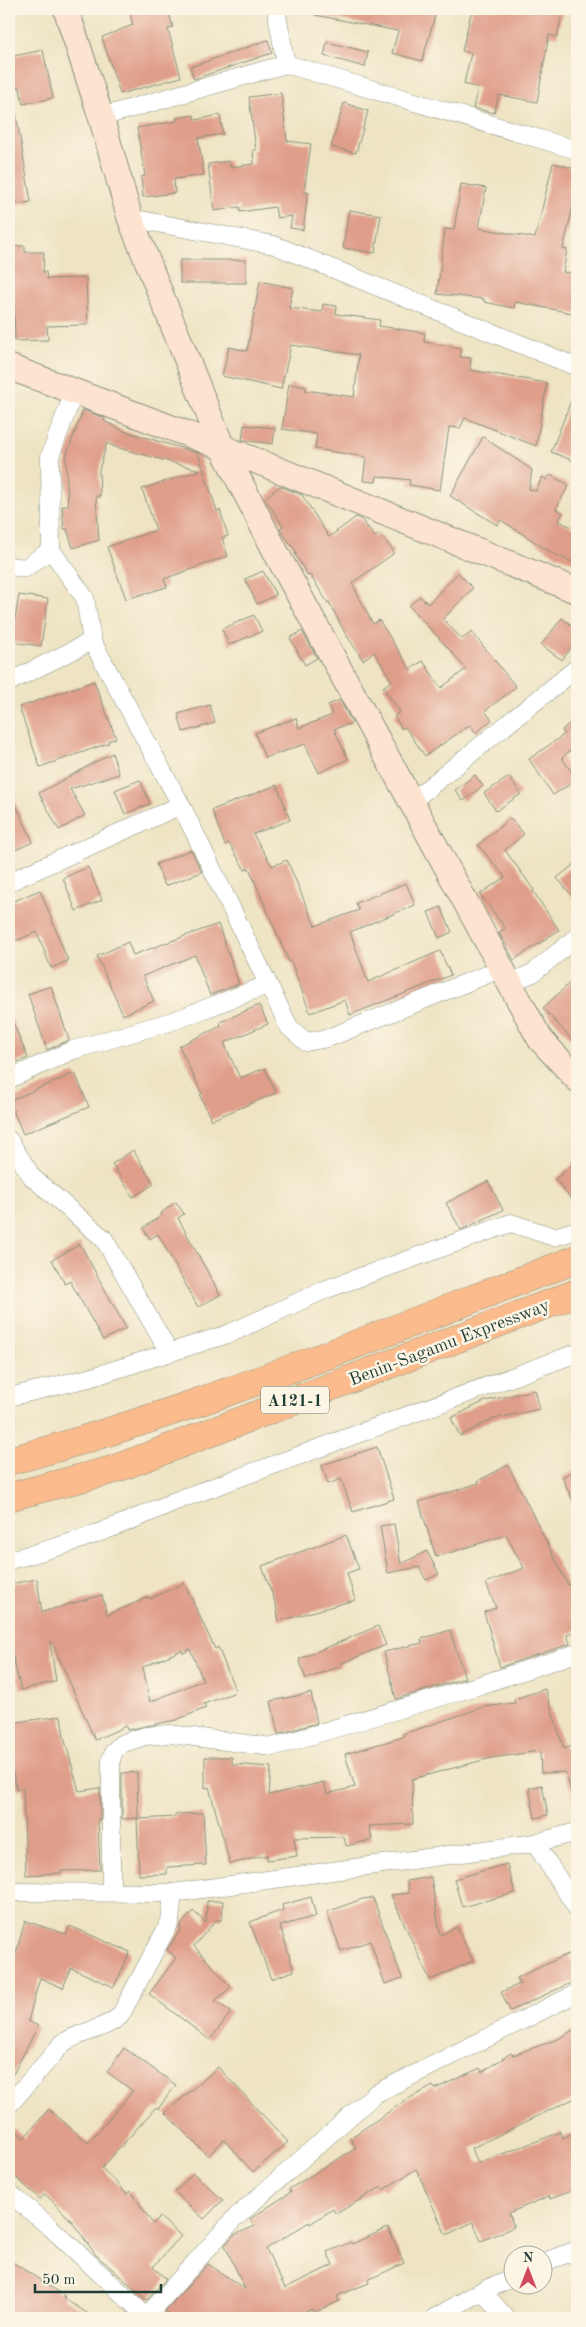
<svg xmlns="http://www.w3.org/2000/svg" width="586" height="2327" viewBox="0 0 586 2327" font-family="'Old Standard TT',serif">
<style>
.building{fill:#df9e8a;fill-rule:evenodd}
.lines{fill:none;stroke-linecap:round;stroke-linejoin:round}
.street-casing{stroke:#86907c;stroke-width:19}
.secondary-casing{stroke:#86907c;stroke-width:27}
.highway-casing{stroke:#86907c;stroke-width:29}
.street{stroke:#fff;stroke-width:18}
.secondary{stroke:#fde4d1;stroke-width:25}
.highway{stroke:#fbbb8d;stroke-width:28}
.labels{text-anchor:middle;stroke-width:5;stroke-linejoin:round;paint-order:stroke}
.shield{fill:#fcf5e5;stroke:#617469;stroke-width:1}
.shield-label{font-size:16px;font-weight:bold;fill:#1f3d34}
.street-label{font-size:18px;fill:#1f3d34;stroke:#fcf5e5}
</style>
<rect width="100%" height="100%" fill="#fcf5e5"/>
<filter id="ink" filterUnits="userSpaceOnUse"><feTurbulence type="fractalNoise" baseFrequency=".02" numOctaves="2"/><feDisplacementMap in="SourceGraphic" scale="10" xChannelSelector="R" yChannelSelector="G"/><feConvolveMatrix kernelMatrix="1 2 1 2 8 2 1 2 1" color-interpolation-filters="sRGB"/></filter>
<filter id="wash" filterUnits="userSpaceOnUse"><feTurbulence type="fractalNoise" baseFrequency=".0096" numOctaves="4" result="noise"/><feDisplacementMap in="SourceGraphic" scale="20" xChannelSelector="R" yChannelSelector="G"/><feGaussianBlur stdDeviation="1.12" result="paint"/><feColorMatrix in="noise" values="0 0 0 0 0 0 0 0 0 0 0 0 0 0 0 0 0 1.4 0 .05"/><feComposite in="paint" operator="in"/></filter>
<g filter="url(#wash)">
<rect width="100%" height="100%" fill="#eee4c4"/>
<g id="blocks">
<g class="building">
<path d="M137,9H168L173,27L168,29L181,77L120,94L102,37L133,25L129,11Z"/>
<path d="M316,9H437L422,61L392,53L398,31L315,15Z"/>
<path d="M472,9H563L557,37L549,35L537,102L499,95L494,113L473,108L478,88L464,84L471,53L462,51Z"/>
<path d="M268,40L272,53L194,79L190,67Z"/>
<path d="M327,42L368,52L365,67L324,56Z"/>
<path d="M43,50L53,98L23,104L20,87L9,89V57Z"/>
<path d="M281,93L287,141L311,144L304,192H308L303,230L290,228L292,216L277,218L275,207L240,212V207L214,211L208,164L229,161L230,167L254,164L253,150H256L249,97Z"/>
<path d="M344,103L368,111L356,153L331,147Z"/>
<path d="M9,114H16L31,202L9,205Z"/>
<path d="M194,115L195,120L220,115L223,134L198,138L204,175L174,179L175,193L143,197L141,177L145,176L137,128L177,121L176,118Z"/>
<path d="M553,163L577,169V190L563,249L567,250L563,272L577,274V314L515,302L514,308L484,302V299L437,294L445,229L454,230L461,184L486,188L479,228L535,238Z"/>
<path d="M349,210L381,215L375,253L343,248Z"/>
<path d="M12,246H25V252H44L43,272H46L47,279L86,278L88,325L47,326L48,340L15,341Z"/>
<rect x="180" y="260" width="66" height="23"/>
<path d="M260,281L293,288L289,308L322,312L323,304L337,306L336,314L380,320L379,326L425,333L424,342L461,348L460,357L471,358L470,370L547,383L536,446L465,418L460,428L449,427L440,490L409,485L410,480L377,476L376,482L363,481L366,457L315,449L317,434L282,429L289,384L306,387L305,390L354,397L359,355L291,345L281,389L222,376L229,347L247,351Z"/>
<path d="M576,388H577V462L551,452Z"/>
<path d="M83,410L105,418L104,421L124,431L198,453L217,511L220,510L228,536L222,538L228,556L164,579L167,587L126,599L107,547L156,530L142,489L200,470L115,447L107,443L99,470L100,496H96L99,540L73,548L67,529H64L62,506H68L66,457Z"/>
<path d="M244,425L275,428L273,444L242,440Z"/>
<path d="M483,437L532,470L529,489L536,491L542,477L547,480L550,475L569,485L556,509L563,513L558,521L577,529V564L552,553L501,520L497,525L450,496Z"/>
<path d="M280,486L302,495L329,537L356,517L361,519L375,537L379,534L393,550V554L352,583L373,624L379,620L410,669L423,661L441,688L466,669L449,649L409,606L420,596L428,604L458,573L473,588L443,619L462,639L472,632L516,687L485,711L492,720L476,733L470,725L425,756L405,727L402,729L394,716L400,712L383,687L392,681L374,652L363,660L345,633L329,602L328,603L310,575L308,576L295,554L297,553L280,529L283,526L265,498Z"/>
<path d="M263,571L276,595L257,604L245,579Z"/>
<path d="M19,595L48,599L41,646L11,642Z"/>
<path d="M254,615L262,631L229,645L222,629Z"/>
<path d="M562,618L577,629V640L562,660L541,645Z"/>
<path d="M302,631L317,658L305,665L290,638Z"/>
<path d="M94,681L116,738L108,741L109,743L40,767L19,707Z"/>
<path d="M340,700L352,723L334,729L348,759L319,773L305,744L265,758L255,733L296,718L299,728L332,715L328,705Z"/>
<path d="M210,705L215,723L183,732L178,714Z"/>
<path d="M577,717V748L575,746L562,758L577,780L553,795L529,759L565,734L562,730Z"/>
<path d="M112,753L119,774L70,789L85,815L59,830L39,793Z"/>
<path d="M475,775L483,786L463,801L455,790Z"/>
<path d="M509,777L521,794L496,811L484,793Z"/>
<path d="M140,780L150,804L125,814L115,790Z"/>
<path d="M277,785L290,820L253,834L272,866L287,860L315,926L359,910L356,903L406,883L415,905L350,932L368,982L440,951L451,975L350,1015L345,1000L310,1013L291,961L289,962L249,868L245,870L229,843L225,845L212,810Z"/>
<path d="M9,789L33,842L9,853Z"/>
<path d="M510,818L524,834L505,850L534,890L533,891L559,930L514,960L499,933L505,928L480,894L505,877L478,845Z"/>
<path d="M191,850L202,872L165,886L156,864Z"/>
<path d="M577,862V902L557,878Z"/>
<path d="M88,867L102,900L76,911L63,878Z"/>
<path d="M40,890L68,961L51,968L37,932L15,941L9,926V903Z"/>
<path d="M441,907L452,932L439,938L428,912Z"/>
<path d="M218,924L239,984L210,995L195,955L143,976L154,1001L123,1015L97,956L128,942L133,955Z"/>
<path d="M577,976V1045L543,1008Z"/>
<path d="M51,986L69,1040L47,1050L28,994Z"/>
<path d="M259,1005L268,1024L224,1043L240,1078L265,1068L276,1093L211,1120L200,1095L202,1094L179,1046L221,1026L220,1022Z"/>
<path d="M9,1013L28,1058L12,1064L9,1055Z"/>
<path d="M75,1073L89,1107L23,1134L9,1101Z"/>
<path d="M133,1150L154,1184L133,1197L112,1164Z"/>
<path d="M577,1161V1206L555,1179Z"/>
<path d="M488,1181L503,1210L461,1230L446,1203Z"/>
<path d="M176,1202L184,1214L178,1218L220,1295L198,1307L158,1234L150,1239L143,1228L162,1215L161,1213Z"/>
<path d="M80,1244L126,1328L103,1340L70,1281L65,1284L52,1260Z"/>
<path d="M535,1390L540,1409L493,1419L460,1436L451,1418L485,1401Z"/>
<path d="M377,1447L394,1499L353,1512L341,1479L328,1484L322,1465Z"/>
<path d="M508,1465L568,1585L573,1583L577,1594V1630L567,1635L570,1644L500,1667L484,1612L496,1608L486,1583L524,1568L506,1535L436,1557L419,1502L479,1483L478,1481Z"/>
<path d="M577,1469V1510L562,1477Z"/>
<path d="M394,1524L401,1564L427,1551L439,1574L426,1580L419,1567L388,1573L380,1526Z"/>
<path d="M346,1535L359,1569L347,1573L355,1600L279,1621L276,1605L262,1566Z"/>
<path d="M37,1579L42,1612L102,1595L107,1615L149,1597L150,1599L184,1583L215,1649L218,1647L236,1692L204,1704L206,1708L176,1720L127,1730L126,1726L95,1740L52,1642H50L56,1681L21,1690L9,1641V1584ZM190,1649L203,1680L150,1702L143,1667L182,1650L183,1653Z"/>
<path d="M378,1626L386,1645L340,1664L341,1666L306,1679L299,1659Z"/>
<path d="M450,1630L465,1678L396,1699L384,1652L422,1643L421,1639Z"/>
<path d="M545,1689L564,1749L577,1744V1802H575L565,1772L541,1773L540,1751L491,1758L412,1779L413,1824L369,1826L372,1840L346,1846L344,1837L294,1838L297,1856L267,1860V1855L230,1864L209,1787L205,1788V1757H232V1764L271,1767L269,1795L324,1782L327,1794L355,1787L345,1754L403,1737V1734L484,1707L515,1703L514,1699Z"/>
<path d="M311,1693L317,1723L278,1734L271,1701Z"/>
<path d="M61,1716L64,1737L79,1791L100,1788V1819H98L100,1870L61,1871V1873L26,1875L23,1788L17,1790L9,1756V1723Z"/>
<path d="M137,1772L138,1818L122,1819V1773Z"/>
<path d="M542,1785L548,1815L535,1818L529,1788Z"/>
<path d="M203,1813L206,1865L167,1867V1874L139,1875L137,1819L175,1817V1814Z"/>
<path d="M507,1864L515,1893L462,1907L454,1879Z"/>
<path d="M431,1877L440,1935L457,1927L473,1961L430,1980L391,1895L409,1893L407,1881Z"/>
<path d="M311,1897L316,1916L280,1926L294,1971L271,1979L250,1922L283,1910L282,1905Z"/>
<path d="M373,1898L402,1978L385,1984L370,1941L341,1951L327,1912L362,1899Z"/>
<path d="M207,1901H223L222,1920H216L194,1946L231,1987L215,2001L231,2012L210,2040L149,1994L176,1958L167,1950L181,1929L180,1926L193,1911L206,1923Z"/>
<path d="M25,1921L66,1934L70,1926L130,1952L114,1987L71,1968L63,1988L40,1978L28,2021L38,2026L9,2082V1955L15,1957Z"/>
<path d="M568,1954L577,1974V1980L510,2011L501,1992L520,1984L517,1978Z"/>
<path d="M577,2028V2097L472,2148L478,2163L561,2132L563,2138L577,2131V2189L550,2199L549,2196L509,2213L514,2227L481,2241L473,2222L446,2235L416,2169L383,2190L381,2187L336,2214L333,2209L310,2224L309,2222L266,2249L285,2288L333,2265L327,2252L351,2242L352,2244L388,2228L404,2263L368,2280L369,2283L337,2296L339,2301L314,2313L312,2309L293,2318H175L165,2311L208,2264L245,2289L225,2245L234,2235L255,2226L250,2219L291,2192L289,2189L356,2148L350,2138L406,2100L433,2086L435,2089L480,2068L482,2072L511,2053L513,2055L558,2039Z"/>
<path d="M124,2048L176,2085L158,2109L156,2107L102,2168L127,2194L131,2191L153,2224L160,2217L181,2236L153,2267L166,2279L147,2300L95,2254L71,2220L45,2194L40,2199L9,2171V2125L24,2138L49,2109L88,2143L133,2091L107,2072Z"/>
<path d="M218,2067L288,2142L253,2172L224,2140L208,2156L165,2113Z"/>
<path d="M193,2173L223,2200L204,2219L175,2192Z"/>
<path d="M9,2260L65,2296L63,2298L95,2318H9Z"/>
</g>
</g>
</g>
<g filter="url(#ink)">
<use href="#blocks" fill-opacity="0" stroke="#86907c" stroke-width="1"/>
<g class="lines">
<defs>
<g id="street">
<path d="M276,9L286,64"/>
<path d="M101,117L286,64L577,150"/>
<path d="M130,218L274,245L577,367"/>
<path d="M74,392L50,456L51,550L85,598L92,641L181,805L289,1027L306,1042L328,1038L503,968"/>
<path d="M9,566L25,568L51,550"/>
<path d="M9,682L92,641"/>
<path d="M412,801L577,668"/>
<path d="M9,882L181,805"/>
<path d="M510,983L533,973L577,937"/>
<path d="M9,1079L73,1050L176,1020L267,985"/>
<path d="M9,1140L32,1177L104,1239L169,1352"/>
<path d="M9,1397L89,1378L231,1333L324,1290L511,1223L554,1237L577,1230"/>
<path d="M9,1560C66,1547 120,1526 173,1502L577,1353"/>
<path d="M535,1843L577,1908"/>
<path d="M111,1891V1759L114,1751L121,1744L145,1736L170,1734L272,1747L480,1685L577,1653"/>
<path d="M9,1892L173,1893L535,1843L577,1832"/>
<path d="M9,2105L63,2043C81,2031 104,2030 120,2016L170,1922L173,1893"/>
<path d="M9,2193L50,2227L148,2318"/>
<path d="M544,2262L577,2250"/>
<path d="M482,2291L506,2318"/>
<path d="M146,2317L234,2219L375,2094L577,1993"/>
<path d="M434,2318L482,2291L514,2277"/>
</g>
<g id="secondary">
<path d="M66,9L101,117L130,218L222,447L280,560L540,1039L577,1079"/>
<path d="M9,367L222,447L577,591"/>
</g>
<g id="highway">
<path d="M9,1461C203,1409 389,1330 577,1259"/>
<path d="M9,1497L112,1470L577,1293"/>
</g>
</defs>
<use href="#street" class="street-casing"/>
<use href="#secondary" class="secondary-casing"/>
<use href="#highway" class="highway-casing"/>
<use href="#street" class="street"/>
<use href="#secondary" class="secondary"/>
<use href="#highway" class="highway"/>
</g>
</g>
<g class="labels">
<rect class="shield" x="261" y="1386.5" width="68" height="27" rx="4"/>
<g class="shield-label">
<text x="295" y="1406">A121-1</text>
</g>
<g class="street-label">
<text transform="translate(449 1342) rotate(-21)" y="6">Benin-Sagamu Expressway</text>
</g>
</g>
<rect width="586" height="2327" fill="none" stroke="#fcf5e5" stroke-width="30"/>
<g transform="translate(528 2270)"><circle r="24" fill="#fcf5e5" stroke="#a4ab9e"/>
<path d="M0-4L9 19L0 12L-9 19Z" fill="#d1495b"/>
<text y="-8" font-size="14" font-weight="bold" text-anchor="middle" fill="#1f3d34">N</text>
</g>
<path d="M35 2284v8h126v-8" fill="none" stroke="#1f3d34" stroke-width="2.5"/>
<text x="42" y="2284" font-size="15" fill="#1f3d34" stroke="#fcf5e5" stroke-width="4" paint-order="stroke">50 m</text>
</svg>
